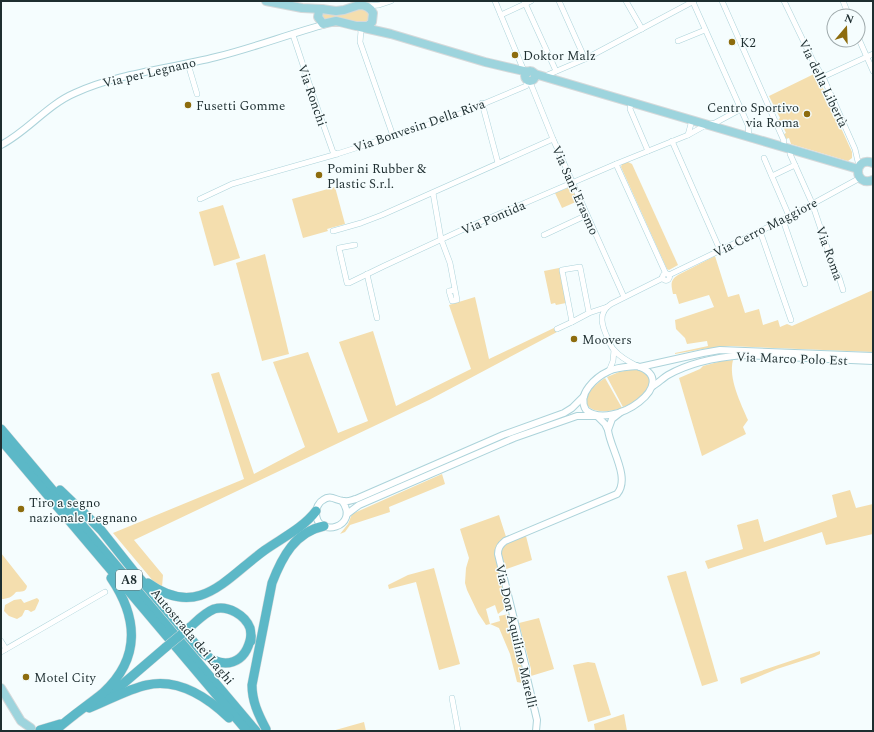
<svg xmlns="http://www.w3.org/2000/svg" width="874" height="732" viewBox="0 0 874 732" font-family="Spectral,serif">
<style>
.green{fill:#f4deae}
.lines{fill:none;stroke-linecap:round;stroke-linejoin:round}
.minor-casing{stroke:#acd3da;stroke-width:6}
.tertiary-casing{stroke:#acd3da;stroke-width:8}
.primary-casing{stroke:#d6d9da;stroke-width:10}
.motorway-casing{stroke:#d6d9da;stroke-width:10}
.minor{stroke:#fff;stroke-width:5}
.tertiary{stroke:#fff;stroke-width:6}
.primary{stroke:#9dd4dd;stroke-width:8}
.motorway{stroke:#5cb8c7;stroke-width:9}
.motorway-bridge-casing{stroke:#d6d9da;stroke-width:10;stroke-linecap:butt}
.motorway-bridge{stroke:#5cb8c7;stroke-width:9}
.poi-dot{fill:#8d6c0e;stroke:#f5fdfe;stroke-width:1.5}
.labels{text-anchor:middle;stroke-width:3;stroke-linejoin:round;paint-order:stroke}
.shield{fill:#f5fdfe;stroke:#5e6c6e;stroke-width:1}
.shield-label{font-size:12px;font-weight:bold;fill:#1e2e30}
.poi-label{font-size:13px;fill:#1e2e30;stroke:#f5fdfe;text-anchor:start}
.street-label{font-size:13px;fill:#1e2e30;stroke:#f5fdfe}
</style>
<rect width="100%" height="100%" fill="#f5fdfe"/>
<g class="green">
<path d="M359,8L369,11V23L325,21L321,14L322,12Z"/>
<path d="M816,73L852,152V158L848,161L791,144L789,138L786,139L784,134L786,133L782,124H780L778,120L780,118L769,96Z"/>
<path d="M628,162L632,164L678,265L669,270L667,269L621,167L622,164Z"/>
<path d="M335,187L345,224L327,229L328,231L303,238L292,199Z"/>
<path d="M570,187H572L578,201L562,208L555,193Z"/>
<path d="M223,205L240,258L214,266L199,212Z"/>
<path d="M265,254L289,354L262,361L236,263Z"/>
<path d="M715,256L728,297L739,294L745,313L759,309L763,325L778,320L780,327L787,324L792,326L873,290V352L729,346L703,349L675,354V353L708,346L707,341L687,344L685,338L676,329L675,320L714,307L709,295L679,304L676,294H673C671,285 670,280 678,275Z"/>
<path d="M559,268L566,303L556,305L555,303L551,304L544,271Z"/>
<path d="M475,297L489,359L556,327L557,332L429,400L134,540L163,575L162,587L154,582L113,533L244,479L211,374L219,372L254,474L305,447L273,362L308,352L338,433L368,421L339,342L373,331L396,406L471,369L449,305Z"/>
<path d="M733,360C728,378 741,404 748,420L743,427L746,434L702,456L679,378L700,369L703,366L722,361Z"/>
<path d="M635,369L644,371L650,380C648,393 636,402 623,407L607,377L619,372Z"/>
<path d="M605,378L622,408C587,419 571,400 605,378Z"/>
<path d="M442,474L445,484L389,507L390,512L350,525L345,532L340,534L348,524L352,514Z"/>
<path d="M850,490L856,508L873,504V534L826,545L822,532L708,569L705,561L743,549L737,525L758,519L764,542L837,517L832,495Z"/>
<path d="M499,515L508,543L526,536L532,560L501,571L508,604L503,610L498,614L495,605L486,609L490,624L500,621L499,616L509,614L510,615L525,681L522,683L517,682L510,654L499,628L490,624L486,625L478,613L467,590L465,583L466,568L469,558L460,529Z"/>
<path d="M1,553L27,586C26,593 21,591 16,592C12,597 8,599 1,599Z"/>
<path d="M434,568L460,664L439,670L416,582L389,589L388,585L408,575Z"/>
<path d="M686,571L718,681L702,686L667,576Z"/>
<path d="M37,598L39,600V601L35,610L31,612L28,610H25L22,616L17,619L9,616L4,611L5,605L14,600L21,599L24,603Z"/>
<path d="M539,618L554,669L531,676V669L519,623Z"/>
<path d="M820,651V654L814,657L777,669L741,684L740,678Z"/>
<path d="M588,662L595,663L611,715L588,722L573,665Z"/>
<path d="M624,714L627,731H595L594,724Z"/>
<path d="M364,722L366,731H332Z"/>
</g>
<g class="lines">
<defs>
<g id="minor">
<path d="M495,1L524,71"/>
<path d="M524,1L556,71"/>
<path d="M559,1L585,59"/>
<path d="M626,1L642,29"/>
<path d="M722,1L784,141L782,147"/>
<path d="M784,1L813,61L823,77L855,149L859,166"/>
<path d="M843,1L849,16"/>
<path d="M693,2L748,125L749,137"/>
<path d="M367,6L379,5L391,1"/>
<path d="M501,15L531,1"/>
<path d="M361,31L360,42L393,136"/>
<path d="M293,35L318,110L333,152L337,154"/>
<path d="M858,37L873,71"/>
<path d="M678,41L705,30"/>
<path d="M188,64L197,94"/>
<path d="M545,76L585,59L694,1"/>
<path d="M823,77L873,54"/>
<path d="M530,82L553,139L624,297"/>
<path d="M482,103L498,163"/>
<path d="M631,103L630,109L648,151"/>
<path d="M688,135L692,120"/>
<path d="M672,141L720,250"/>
<path d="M791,150L790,154L812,203L835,271L839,277L843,290"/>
<path d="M764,158L789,216"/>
<path d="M616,164L666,274"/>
<path d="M772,176L795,165"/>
<path d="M433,193L441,239L450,263L457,300L452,301L449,291L455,290"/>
<path d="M200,199L232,184L337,154L452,117L526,86L528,81"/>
<path d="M783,220L805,284"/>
<path d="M333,231L361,223L382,215L553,139"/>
<path d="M760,231L791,320"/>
<path d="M544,235L587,215"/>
<path d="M355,245L339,248L347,283H349L384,266L464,229L616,164L688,135L706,125L715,123L741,109"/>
<circle cx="666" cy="277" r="3.5"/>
<path d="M367,274L377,318"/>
<path d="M669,275L783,220L860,178"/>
<path d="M589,313L580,267L562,270L572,322L589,313L607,307"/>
<path d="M557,329L572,322"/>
<path d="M637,366C629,362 620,357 614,350C611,347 610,343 608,339C602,326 597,313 611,304L663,278"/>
<path d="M609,371L613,361L614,350"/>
<path d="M1,641L6,649"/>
<path d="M1,652L105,592"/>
<path d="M452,698L458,731"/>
</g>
<g id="tertiary">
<path d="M1,145C28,131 47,105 75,93C119,73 169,69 216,57C253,48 289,34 326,24"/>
<path d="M637,366C684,381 613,432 586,410C576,394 596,377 609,371C617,367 628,367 637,366Z"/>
<path d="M640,367L703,353L720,350L873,356"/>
<path d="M653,386C658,383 663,378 668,375C689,363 719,357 743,355L873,361"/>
<path d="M342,501C361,527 316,539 316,513C316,508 319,502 323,500C331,494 336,501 344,501C348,502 352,500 356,499L503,435L564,413L572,408L584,396"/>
<path d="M347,514L359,505L514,438L577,416H597L605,424L608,430L612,419L621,412"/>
<path d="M536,731L537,720L526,674V668L498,554C498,548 500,545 505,541L617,494C631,478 610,448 608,430"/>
</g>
<g id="primary">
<path d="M266,1L302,8L322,9"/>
<path d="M359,5C365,5 370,7 373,13L372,22L368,26H356L336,21L323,24L318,17L319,11L322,9L336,11L344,10Z"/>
<path d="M360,27L391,34L485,62L528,72"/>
<circle cx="530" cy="76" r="5"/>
<path d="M535,74L858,169"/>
<path d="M873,163C853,155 853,188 873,180"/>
<path d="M1,688L21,721L31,728"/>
</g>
<g id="motorway">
<path d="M1,429L256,731"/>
<path d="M1,440L247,731"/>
<path d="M60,490L84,513L101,530L136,574L203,653C224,671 246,664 251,636"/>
<path d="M148,583C199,620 226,578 265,550C282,538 303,528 316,511"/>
<path d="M189,628C196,622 204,613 214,609C228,605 245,615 250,628C251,632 251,637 251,641"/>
<path d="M105,696L124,683L166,647"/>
<path d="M89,708C107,701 128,689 147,685C179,678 207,697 229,718"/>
<path d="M266,729C258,714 252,701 252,685L272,583C282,557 295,532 324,526"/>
<path d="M40,730L60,724"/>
<path d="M55,731C70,717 87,706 103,693C141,658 138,618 111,578"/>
</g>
</defs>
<use href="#minor" class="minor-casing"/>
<use href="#tertiary" class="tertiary-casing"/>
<use href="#primary" class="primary-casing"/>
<use href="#motorway" class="motorway-casing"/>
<use href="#minor" class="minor"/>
<use href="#tertiary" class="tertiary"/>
<use href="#primary" class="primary"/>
<use href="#motorway" class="motorway"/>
<defs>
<path id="motorway-bridge" d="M166,647L189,628"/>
</defs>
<use href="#motorway-bridge" class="motorway-bridge-casing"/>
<use href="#motorway-bridge" class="motorway-bridge"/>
</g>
<g class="poi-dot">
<circle cx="732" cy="42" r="4"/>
<circle cx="515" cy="55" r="4"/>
<circle cx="188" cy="105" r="4"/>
<circle cx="807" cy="114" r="4"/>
<circle cx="319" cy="175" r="4"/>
<circle cx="574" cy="339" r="4"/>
<circle cx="21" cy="509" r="4"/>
<circle cx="26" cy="677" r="4"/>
</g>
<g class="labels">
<rect class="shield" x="116" y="570" width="26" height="20" rx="3"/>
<g class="shield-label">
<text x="129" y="584">A8</text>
</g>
<g class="poi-label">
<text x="740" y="47">K2</text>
<text x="523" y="60">Doktor Malz</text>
<text x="196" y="110">Fusetti Gomme</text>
<text x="799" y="112" text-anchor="end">Centro Sportivo<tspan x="799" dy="15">via Roma</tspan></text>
<text x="327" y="173">Pomini Rubber &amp;<tspan x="327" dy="15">Plastic S.r.l.</tspan></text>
<text x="582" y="344">Moovers</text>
<text x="29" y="507">Tiro a segno<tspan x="29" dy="15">nazionale Legnano</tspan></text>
<text x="34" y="682">Motel City</text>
</g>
<g class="street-label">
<text transform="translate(149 72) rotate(-13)" y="5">Via per Legnano</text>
<text transform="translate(824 83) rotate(64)" y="5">Via della Libertà</text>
<text transform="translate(313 95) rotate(71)" y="5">Via Ronchi</text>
<text transform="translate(419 125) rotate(-19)" y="5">Via Bonvesin Della Riva</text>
<text transform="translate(576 190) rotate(66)" y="5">Via Sant'Erasmo</text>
<text transform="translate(493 217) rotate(-23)" y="5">Via Pontida</text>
<text transform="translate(765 227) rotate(-27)" y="5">Via Cerro Maggiore</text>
<text transform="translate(830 253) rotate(70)" y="5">Via Roma</text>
<text transform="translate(792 358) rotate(2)" y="5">Via Marco Polo Est</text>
<text transform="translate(193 636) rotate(50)" y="5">Autostrada dei Laghi</text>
<text transform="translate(517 636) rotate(77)" y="5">Via Don Aquilino Marelli</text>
</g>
</g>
<rect width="874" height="732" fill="none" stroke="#1e2e30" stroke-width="4"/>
<g transform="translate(846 28) rotate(19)"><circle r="19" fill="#f5fdfe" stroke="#9faaac"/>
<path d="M0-3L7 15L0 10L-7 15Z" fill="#8d6c0e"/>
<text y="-6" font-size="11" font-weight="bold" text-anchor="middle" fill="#1e2e30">N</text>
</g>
</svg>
